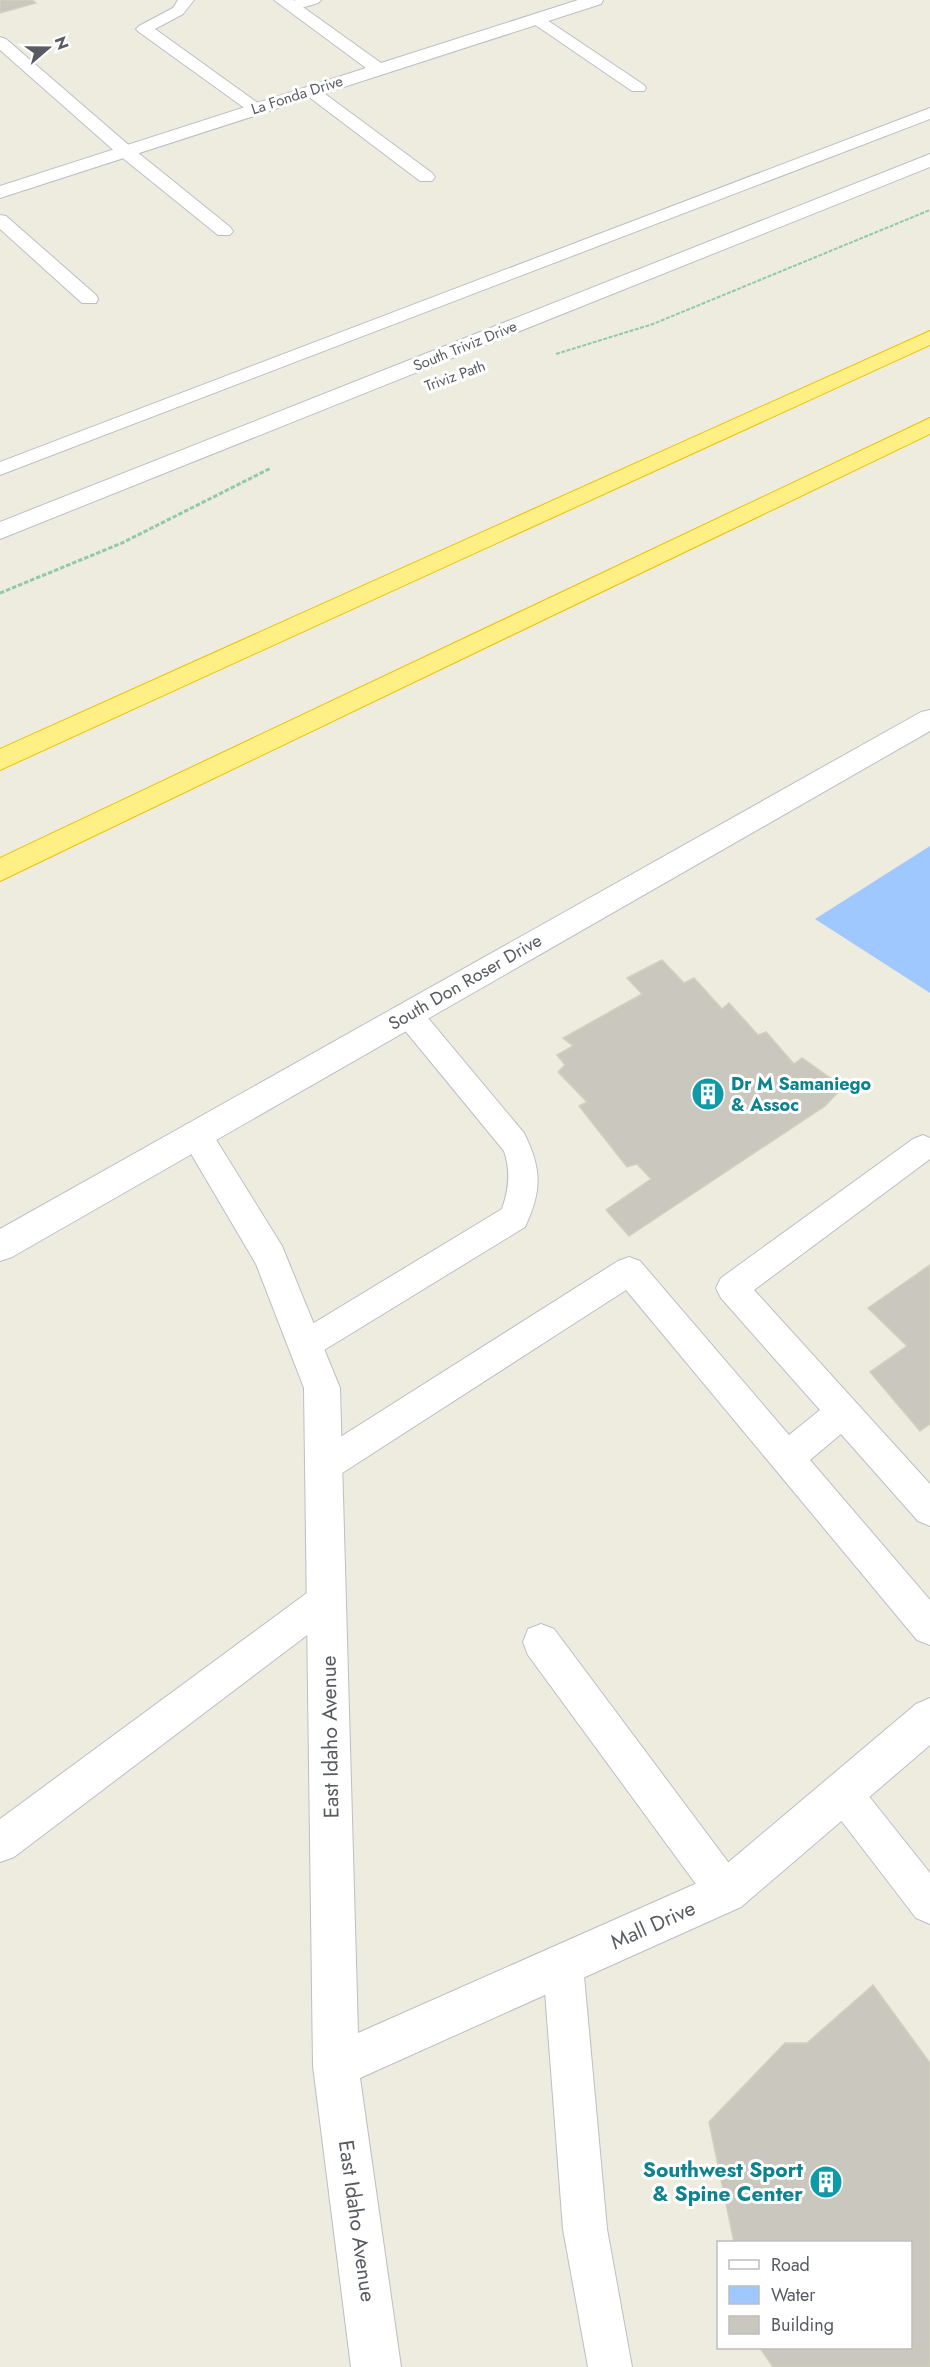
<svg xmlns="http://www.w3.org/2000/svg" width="930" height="2367" viewBox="0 0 930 2367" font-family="Jost,sans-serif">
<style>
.water{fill:#9ec8ff}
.building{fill:#cac8be;stroke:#d2cfbd;stroke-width:1.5}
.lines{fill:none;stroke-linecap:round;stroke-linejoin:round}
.lane-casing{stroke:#bdbec5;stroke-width:2}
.street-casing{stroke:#bdbec5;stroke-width:2}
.secondary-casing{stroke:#bcbfc7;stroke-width:2}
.highway-casing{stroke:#edc200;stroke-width:2}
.path-far1{stroke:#91c9a9;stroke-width:2;stroke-dasharray:4 1.5;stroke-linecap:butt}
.path{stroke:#91c9a9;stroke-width:3;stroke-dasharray:4.5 2;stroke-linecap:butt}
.lane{fill:#fff;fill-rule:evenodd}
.street{fill:#fff;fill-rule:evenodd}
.secondary{fill:#fff;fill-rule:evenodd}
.highway{fill:#fff085;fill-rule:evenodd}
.labels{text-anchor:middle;stroke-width:6;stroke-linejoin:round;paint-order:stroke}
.far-street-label{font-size:15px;fill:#585b62;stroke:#fff}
.street-label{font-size:18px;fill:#585b62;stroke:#fff}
.culture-label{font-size:18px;font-weight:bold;fill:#0d838f;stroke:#fff;text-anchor:start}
.near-street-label{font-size:21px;fill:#585b62;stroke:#fff}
.near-culture-label{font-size:21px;font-weight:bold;fill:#0d838f;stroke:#fff;text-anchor:end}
</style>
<rect width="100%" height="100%" fill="#edecdf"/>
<path class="water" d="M930,846V993L815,919Z"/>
<g class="building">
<path d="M0,0H32L36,3L0,13Z"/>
<path d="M662,960L684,983L694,978L722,1009L729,1003L758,1035L766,1032L794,1064L802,1058L843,1087L825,1106L629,1236L606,1210L651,1179L637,1164L627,1167L579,1106L587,1102L558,1072L565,1065L557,1055L573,1046L563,1038L642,994L627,978Z"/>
<path d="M930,1265V1424L920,1431L870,1372L907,1346L868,1308Z"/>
<path d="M873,1985L930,2063V2367H773L760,2348H910V2242H734L709,2122L785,2043H807Z"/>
</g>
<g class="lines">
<defs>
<g id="lane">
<path d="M178,0H194L183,14L155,29L262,106L264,109L262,112H250L139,32L136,29L139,26L173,8Z"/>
<path d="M296,0H321L318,3L291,11L283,6L286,3Z"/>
<path d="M536,14L541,16L644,85L646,88L644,91H632L531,22L528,19L531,16Z"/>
<path d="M0,37L6,39L131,147L230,227L233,231L230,235H218L119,155L0,50Z"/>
<path d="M311,86L317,88L432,173L435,177L432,181H420L305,94L303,91L305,88Z"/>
<path d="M930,108V119L0,475V462Z"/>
<path d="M0,215L6,216L96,295L98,299L96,303H82L0,229Z"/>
<path d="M408,1003L418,1006L524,1133C542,1169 542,1191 525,1227L316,1355L305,1360L294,1355L289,1345L294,1335L502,1209C509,1189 511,1171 504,1151L398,1022L394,1014L398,1006Z"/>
<path d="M923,1135L930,1138V1159L754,1290L930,1484V1526L918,1521L841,1434L810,1460L930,1600V1645L917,1640L626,1290L336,1477L324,1482L312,1477L307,1466L312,1455L618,1261L629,1257L640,1261L789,1435L820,1410L721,1298L716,1288L721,1278L913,1139Z"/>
<path d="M327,1581L339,1587L345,1599L339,1611L14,1857L0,1862V1819L315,1587Z"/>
<path d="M541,1624L554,1629L740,1878L745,1892L740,1906L726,1911L712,1906L528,1655L523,1642L528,1629Z"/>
<path d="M843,1774L856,1780L930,1873V1924L916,1918L830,1806L824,1793L830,1780Z"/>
<path d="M563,1945L577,1951L583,1965L607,2229L632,2367H588L563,2229L543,1965L549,1951Z"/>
</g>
<g id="street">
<path d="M274,0H293L381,63L578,0H603L601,4L0,198V186L366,68Z"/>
<path d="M196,1121L207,1125L282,1246L340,1388L358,2033L711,1877L916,1704L930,1698V1745L741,1907L360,2078L401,2367H351L313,2066L304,1388L256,1264L180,1135L185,1125Z"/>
</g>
<g id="secondary">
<path d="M930,154V167L0,539V522Z"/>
<path d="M930,710V731L12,1257L0,1261V1229L921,712Z"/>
</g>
<g id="highway">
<path d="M930,331V345L0,770V749Z"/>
<path d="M930,418V434L0,881V858Z"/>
</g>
</defs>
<use href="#lane" class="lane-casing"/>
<use href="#street" class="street-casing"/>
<use href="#secondary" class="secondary-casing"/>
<use href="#highway" class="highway-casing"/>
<path class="path-far1" d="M556,354L653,324L930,210"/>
<path class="path" d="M0,593L122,543L271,468"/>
<use href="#lane" class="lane"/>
<use href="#street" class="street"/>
<use href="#secondary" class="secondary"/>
<use href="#highway" class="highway"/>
</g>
<defs>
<symbol id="building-disc" viewBox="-11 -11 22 22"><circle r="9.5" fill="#0f9aa8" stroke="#fff"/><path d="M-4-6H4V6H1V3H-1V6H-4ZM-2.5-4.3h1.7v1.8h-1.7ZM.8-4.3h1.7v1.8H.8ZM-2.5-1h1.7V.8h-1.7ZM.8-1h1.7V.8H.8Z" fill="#fff"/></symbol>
</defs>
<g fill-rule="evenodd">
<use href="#building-disc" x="689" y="1075" width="38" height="38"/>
<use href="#building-disc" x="807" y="2163" width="38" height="38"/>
</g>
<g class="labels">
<g class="far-street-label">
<text transform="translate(297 95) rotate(-18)" y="5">La Fonda Drive</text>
<text transform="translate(465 346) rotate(-22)" y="5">South Triviz Drive</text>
<text transform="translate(455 376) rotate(-20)" y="5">Triviz Path</text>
</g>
<g class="street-label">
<text transform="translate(465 982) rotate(-30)" y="6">South Don Roser Drive</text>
</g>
<g class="culture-label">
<text x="731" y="1090">Dr M Samaniego<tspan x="731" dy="21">&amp; Assoc</tspan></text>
</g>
<g class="near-street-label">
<text transform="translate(330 1737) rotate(-91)" y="7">East Idaho Avenue</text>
<text transform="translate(653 1925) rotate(-24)" y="7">Mall Drive</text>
<text transform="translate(357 2221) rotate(82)" y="7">East Idaho Avenue</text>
</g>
<g class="near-culture-label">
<text x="803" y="2177">Southwest Sport<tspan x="803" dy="24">&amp; Spine Center</tspan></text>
</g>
</g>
<rect x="717" y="2241" width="195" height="108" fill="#ffffff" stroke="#bcbdc0" stroke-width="1.5"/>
<rect x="729" y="2260" width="30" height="9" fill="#ffffff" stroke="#bcbdc0" stroke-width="1.5"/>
<text x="771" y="2271" font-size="18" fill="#585b62">Road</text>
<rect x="729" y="2286" width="30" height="18" fill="#9ec8ff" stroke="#bcbdc0" stroke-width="1.5"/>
<text x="771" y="2301" font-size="18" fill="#585b62">Water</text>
<rect x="729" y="2316" width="30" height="18" fill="#cac8be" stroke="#bcbdc0" stroke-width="1.5"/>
<text x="771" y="2331" font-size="18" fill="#585b62">Building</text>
<g transform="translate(48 48) rotate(70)" stroke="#ffffff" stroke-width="4.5" paint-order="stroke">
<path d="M0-4.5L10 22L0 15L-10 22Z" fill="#585b62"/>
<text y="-9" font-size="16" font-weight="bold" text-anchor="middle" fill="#585b62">N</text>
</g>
</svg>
